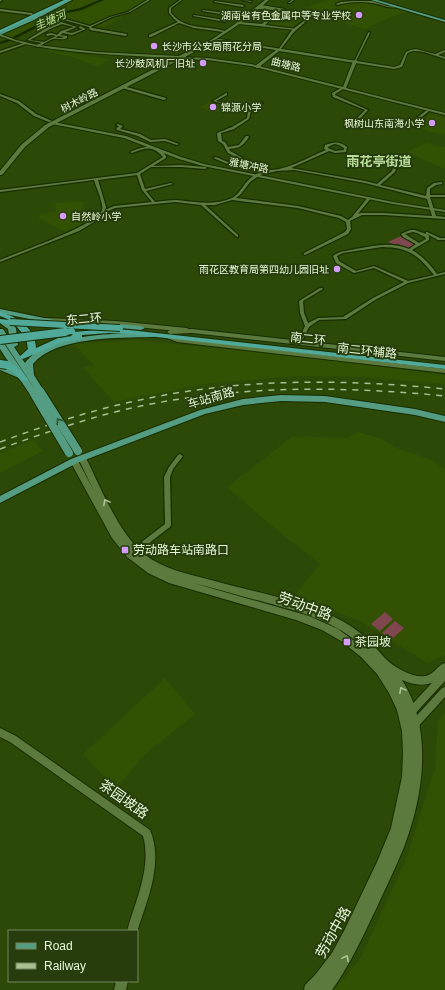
<svg xmlns="http://www.w3.org/2000/svg" width="445" height="990" viewBox="0 0 445 990" font-family="Arial,'Noto Sans SC',sans-serif">
<style>
.built{fill:#325103}
.green{fill:#804750}
.lines{fill:none;stroke-linecap:round;stroke-linejoin:round}
.river{fill:#172900;fill-rule:evenodd}
.minor-casing{stroke:#192d00;stroke-width:2.5}
.tertiary-casing{stroke:#192d00;stroke-width:2}
.secondary-casing{stroke:#192d00;stroke-width:2}
.primary-casing{stroke:#192d00;stroke-width:2}
.trunk-casing{stroke:#192d00;stroke-width:2}
.minor{fill:#5c7a3d;fill-rule:evenodd}
.tertiary{fill:#5c7a3d;fill-rule:evenodd}
.secondary{fill:#5c7a3d;fill-rule:evenodd}
.primary{fill:#549d82;fill-rule:evenodd}
.trunk{fill:#51a999;fill-rule:evenodd}
.rail{stroke:#a9be92;stroke-width:1.5;stroke-dasharray:6 6;stroke-linecap:butt}
.primary-bridge-casing{stroke:#192d00;stroke-width:10;stroke-linecap:butt}
.trunk-bridge-far1-casing{stroke:#192d00;stroke-width:8;stroke-linecap:butt}
.trunk-bridge-casing{stroke:#192d00;stroke-width:10;stroke-linecap:butt}
.primary-bridge{stroke:#549d82;stroke-width:8}
.trunk-bridge-far1{stroke:#51a999;stroke-width:6}
.trunk-bridge{stroke:#51a999;stroke-width:8}
.oneway{stroke:#32552a}
.oneway2{stroke:#afc699}
.poi-dot{fill:#d59cfb;stroke:#273d0d;stroke-width:1.5}
.labels{text-anchor:middle;stroke-width:4;stroke-linejoin:round;paint-order:stroke}
.far-poi-label{font-size:10px;fill:#e6f8d7;stroke:#273d0d;text-anchor:end}
.far-street-label{font-size:10px;fill:#e6f8d7;stroke:#273d0d}
.far-water-label{font-size:11px;font-style:italic;fill:#b5e08e;stroke:#273d0d}
.street-label{font-size:12px;fill:#e6f8d7;stroke:#273d0d}
.poi-label{font-size:12px;fill:#e6f8d7;stroke:#273d0d;text-anchor:start}
.far-district-label{font-size:13px;font-weight:bold;fill:#badd9b;stroke:#273d0d}
.near-street-label{font-size:14px;fill:#e6f8d7;stroke:#273d0d}
</style>
<rect width="100%" height="100%" fill="#2d4907"/>
<g class="built">
<path d="M73,0H150L103,28L57,17L14,40L2,34Z"/>
<path d="M329,0L372,1L408,12L391,17L365,29L302,11L317,3Z"/>
<path d="M283,11L294,12L306,17L292,27L266,24Z"/>
<path d="M48,50L77,54L109,59L98,67L73,57L49,52Z"/>
<path d="M135,59L163,61L145,68L128,64Z"/>
<path d="M209,102L227,106L217,112L199,108Z"/>
<path d="M430,114L445,118V135L412,127Z"/>
<path d="M426,143H430L432,145L445,147V169L406,152Z"/>
<path d="M83,201L87,221L75,228L65,232L39,218L40,214L56,212L55,203Z"/>
<path d="M135,340L298,356L445,375V384L358,377L295,376L207,384L114,402L83,368L93,365L74,344Z"/>
<path d="M358,432L382,439L394,447L432,460L445,469V655L427,663L360,621L294,596L320,564L280,533L227,487L293,436L348,438Z"/>
<path d="M34,440L43,451L0,473V453Z"/>
<path d="M165,678L195,714L142,757L116,789L83,754Z"/>
<path d="M445,713V990H334L360,959L405,862L435,768L438,721Z"/>
</g>
<g class="green">
<path d="M401,236L417,244L408,249L398,244L395,245L388,242Z"/>
<path d="M385,612L393,619L380,631L371,624Z"/>
<path d="M395,621L404,628L391,640L382,633Z"/>
</g>
<g class="lines">
<path class="river" d="M99,0H104L82,10L63,14L13,40L0,44V42L11,38L61,12L80,8Z"/>
<defs>
<g id="minor">
<path d="M0,0H2L0,2Z"/>
<path d="M147,0H150L130,12L112,17L91,27L92,28L127,34L126,36L90,30L89,27L57,18L58,17L90,26L110,17L128,12Z"/>
<path d="M180,0H182L171,8V13C186,31 206,25 225,31L224,32L194,28L179,23L151,37H149V35L178,22L174,19L169,13V8Z"/>
<path d="M242,0L252,1L251,2Z"/>
<path d="M292,0H294L290,3H288Z"/>
<path d="M215,1L243,5L244,6L243,7L214,2Z"/>
<path d="M354,1H372L387,6L397,7C388,9 381,4 372,3C361,1 348,2 337,5L336,4L341,2Z"/>
<path d="M0,9L32,13L33,14L32,15L0,11Z"/>
<path d="M203,10L232,14L233,15L232,16L202,11Z"/>
<path d="M194,15L225,20L226,21L225,22L193,16Z"/>
<path d="M309,17H311L294,32L280,50H278L292,30Z"/>
<path d="M61,22L77,27L65,32L72,33L83,29L79,28L80,26L86,29L72,35L63,33L60,35L67,36V38C61,41 58,38 53,39C47,41 43,45 37,47L36,45L42,43L27,40L48,27ZM62,24L74,27L61,31L57,35L51,33L46,34L47,36L51,35L56,36L44,42L30,40L50,29ZM58,36L64,37L62,38H56Z"/>
<path d="M369,32L370,33L356,61L354,62L368,33Z"/>
<path d="M24,43L26,44L0,53V51Z"/>
<path d="M123,86L166,98V99L164,100L122,88Z"/>
<path d="M341,88L343,89L335,94V95L368,110L356,123L353,122L365,110L333,97L332,93Z"/>
<path d="M226,93H227V95L216,101L250,110L261,102L263,103L251,111L249,119L234,129L221,133L222,141L225,142L228,147L239,145L246,136H248L249,137C243,146 240,148 229,149L230,151L243,158V161C252,160 260,170 270,170C287,170 309,157 326,150L324,149L325,145C335,142 338,141 347,147L346,152L335,153L329,151L291,168L365,181L377,184L392,171L393,168L405,160H407V162L396,169L395,172L380,185L426,196L427,188L434,183L442,182V184L436,185L430,189V195H445V197H430L436,216L445,217V219L384,215H362L350,221L351,229L348,234L305,255L303,254L304,253L345,232L347,229L346,222L339,218L298,208L232,200L215,205H205L238,235V237H237L201,205L175,202L115,208L104,213L96,221L79,231L0,262V260C18,252 96,226 102,210C104,204 96,187 94,180L0,192V190L137,173L163,157C152,145 146,148 132,153L130,152C138,148 151,144 159,149C162,151 164,154 166,156V158L153,166L182,165L205,167L207,168L205,169L182,167H151L140,174L145,189L171,183L173,184L146,191L155,202C162,201 170,200 177,200C196,202 214,206 232,198C238,195 241,189 245,184C250,177 257,173 265,171L246,163L230,165L213,158L216,157L230,163L239,162L240,159L228,153L223,144L218,141L217,133L232,127L247,118L248,111L213,101ZM334,144L339,145L344,148V150L335,151L328,148V147ZM294,170L365,183L427,199L432,216L384,213H361L358,214L371,198L369,197H368L352,217L348,220L341,216L298,206L236,198L241,194L250,182L260,175L277,171ZM137,175L142,190L152,202L114,206L105,210L106,207L98,180Z"/>
<path d="M0,94L19,101L36,114L52,121L49,122L34,116L17,103L0,96Z"/>
<path d="M427,110L429,111L416,122H414V120Z"/>
<path d="M118,124L123,126L120,129L140,134L151,140L165,139L179,144L177,145L165,141L150,142L138,136L117,130L116,129L119,126L116,125Z"/>
<path d="M410,230H415L426,234V232H427L440,238H445V240H438L427,234L429,236V240L412,250C422,256 430,264 437,274L445,272V274L408,283L375,300L346,319L319,320L309,327L301,343L299,344H297V343L305,326L300,313L299,301L320,288H322L323,289L303,301L304,313L308,323L318,318L343,317L373,298L404,282L374,268L354,273L336,263L333,256L334,255C340,251 347,251 355,249C373,246 390,241 409,249L416,244L403,237L401,234ZM413,232L417,233L425,237L426,239L419,243L405,234ZM382,247C408,247 418,255 434,275L408,281L374,266L356,271L339,261L337,256L343,253Z"/>
<path d="M180,454L183,456L173,469L170,477L171,525L170,527L135,554H131L130,552L131,550L165,524L164,477L169,467L178,455Z"/>
</g>
<g id="tertiary">
<path d="M261,5L285,9L281,10L265,25L297,29L295,30L239,24L240,22L262,24L277,10L257,9V7H261L260,6Z"/>
<path d="M220,39L394,67L400,65L406,52L410,50L416,49L435,54L445,50V52L438,55L445,57V59C437,57 414,46 407,54C405,58 404,63 402,67L394,69L279,51L258,68H256L255,66L276,50L220,41L212,42L210,41Z"/>
<path d="M53,122L126,136L181,157L204,164L393,202L445,210V212L393,204L203,166L179,159L124,138L52,124L51,123Z"/>
<path d="M46,318L116,321L187,328L190,330L187,332L116,325L44,321L43,320Z"/>
<path d="M445,671V681L411,718L408,719L405,718L404,715L405,712L442,672Z"/>
<path d="M445,687V697L415,730L412,731L409,730L408,727L409,724L442,688Z"/>
<path d="M0,728L16,736L150,830C164,862 147,901 137,932L127,931C135,902 152,867 143,836L10,742L0,737Z"/>
<path d="M116,981H128L126,990H114Z"/>
</g>
<g id="secondary">
<path d="M265,0H269C244,23 215,41 185,57L208,58L251,64L343,87L353,61L355,60L357,61L346,88L445,113V115L251,66L208,60L181,59L49,127L25,147L2,175H0V171L21,145L45,125L175,58C140,56 104,55 69,51C45,48 22,45 0,36V34L16,40L37,45L97,52L179,56L211,40L235,24Z"/>
<path d="M192,329L445,357V361L192,333L170,334L167,332L170,330Z"/>
<path d="M169,335L178,338L199,341L445,369V373L177,342L167,338V336Z"/>
<path d="M82,455L86,458C100,486 119,534 144,554C163,569 188,574 211,580C250,591 291,598 328,614C342,620 355,628 366,638C375,645 381,655 389,662C398,669 414,678 425,676C434,675 437,665 445,663V674C432,687 418,687 402,680C433,728 424,795 404,847C396,867 386,887 377,907C363,936 350,965 332,990H304L305,985L315,975L332,953L345,929L377,862L391,828L402,777L403,753L402,731L397,710L389,693L377,674L361,657L341,641L322,630L296,620L169,583L148,573L127,557L112,538L70,461L74,458L77,459L94,491L78,458ZM193,583C217,589 241,596 264,602C301,612 336,621 364,648L338,629L309,616Z"/>
</g>
<g id="primary">
<path d="M67,0H72L34,20L0,35V33Z"/>
<path d="M371,0H377L445,20V22Z"/>
<path d="M0,309L54,320L58,322L54,324L0,313Z"/>
<path d="M0,319L10,322L16,328L18,345L14,347L25,363C47,333 119,333 153,333L157,335L153,337C119,338 56,336 33,364L34,375L44,391L43,393H37V396H31L19,378L0,370V365L13,369L0,349V342H3L36,391L0,336V329H3L10,340L8,329L0,323Z"/>
<path d="M107,323L141,326L145,328L141,330L110,327L106,325Z"/>
<path d="M281,395L325,396L415,409L445,416V422L415,415L325,402L281,401L243,405L205,414L77,463L0,503V496L71,459L200,410L243,399Z"/>
</g>
<g id="trunk">
<path d="M64,0H69L0,33V30Z"/>
<path d="M0,312C17,316 36,329 36,348L58,338L72,336L69,334L73,332L109,329L129,330L445,365V369L129,334L109,333L82,335V339L63,342L23,359L19,357L28,349L26,338L13,322L10,324L0,323V319L10,320L0,316Z"/>
<path d="M4,363C14,362 22,372 28,379L27,381H21L13,372L4,367Z"/>
</g>
</defs>
<use href="#minor" class="minor-casing"/>
<use href="#tertiary" class="tertiary-casing"/>
<use href="#secondary" class="secondary-casing"/>
<use href="#primary" class="primary-casing"/>
<use href="#trunk" class="trunk-casing"/>
<use href="#minor" class="minor"/>
<use href="#tertiary" class="tertiary"/>
<use href="#secondary" class="secondary"/>
<use href="#primary" class="primary"/>
<use href="#trunk" class="trunk"/>
<g class="rail">
<path d="M0,442C46,425 92,410 140,400C240,378 343,379 445,389"/>
<path d="M0,449C35,436 71,424 107,414C218,385 332,385 445,396"/>
</g>
<defs>
<g id="primary-bridge">
<path d="M40,391L78,451"/>
<path d="M34,394L69,453"/>
</g>
<g id="trunk-bridge-far1">
<path d="M10,322L120,328"/>
<path d="M57,333L72,331"/>
</g>
<g id="trunk-bridge">
<path d="M0,340L65,332"/>
<path d="M0,364L7,365"/>
</g>
</defs>
<use href="#primary-bridge" class="primary-bridge-casing"/>
<use href="#trunk-bridge-far1" class="trunk-bridge-far1-casing"/>
<use href="#trunk-bridge" class="trunk-bridge-casing"/>
<use href="#primary-bridge" class="primary-bridge"/>
<use href="#trunk-bridge-far1" class="trunk-bridge-far1"/>
<use href="#trunk-bridge" class="trunk-bridge"/>
</g>
<defs><path id="oneway-chevron" d="M-2-3.5L2.5 0L-2 3.5" fill="none" stroke-width="1.6" stroke-linecap="round" stroke-linejoin="round"/></defs>
<use class="oneway" href="#oneway-chevron" transform="translate(59 421) rotate(-123)"/>
<g class="oneway2">
<use href="#oneway-chevron" transform="translate(106 502) rotate(-118)"/>
<use href="#oneway-chevron" transform="translate(402 690) rotate(-118)"/>
<use href="#oneway-chevron" transform="translate(346 958) rotate(-62)"/>
</g>
<g class="poi-dot">
<circle cx="359" cy="15" r="4"/>
<circle cx="154" cy="46" r="4"/>
<circle cx="203" cy="63" r="4"/>
<circle cx="213" cy="107" r="4"/>
<circle cx="432" cy="123" r="4"/>
<circle cx="63" cy="216" r="4"/>
<circle cx="337" cy="269" r="4"/>
<rect x="121" y="546" width="8" height="8" rx="2"/>
<rect x="343" y="638" width="8" height="8" rx="2"/>
</g>
<g class="labels">
<g class="far-poi-label">
<text x="351" y="19">湖南省有色金属中等专业学校</text>
<text x="162" y="50" text-anchor="start">长沙市公安局雨花分局</text>
<text x="195" y="67">长沙鼓风机厂旧址</text>
<text x="221" y="111" text-anchor="start">锦源小学</text>
<text x="424" y="127">枫树山东南海小学</text>
<text x="71" y="220" text-anchor="start">自然岭小学</text>
<text x="329" y="273">雨花区教育局第四幼儿园旧址</text>
</g>
<g class="far-street-label">
<text transform="translate(286 64) rotate(14)" y="4">曲塘路</text>
<text transform="translate(79 100) rotate(-27)" y="4">树木岭路</text>
<text transform="translate(249 165) rotate(11)" y="4">雅塘冲路</text>
</g>
<g class="far-water-label">
<text transform="translate(50 20) rotate(-24)" y="4">圭塘河</text>
</g>
<g class="street-label">
<text transform="translate(84 319) rotate(-5)" y="4">东二环</text>
<text transform="translate(308 339) rotate(6)" y="4">南二环</text>
<text transform="translate(367 351) rotate(6)" y="4">南二环辅路</text>
<text transform="translate(211 398) rotate(-16)" y="4">车站南路</text>
</g>
<g class="poi-label">
<text x="133" y="554">劳动路车站南路口</text>
<text x="355" y="646">茶园坡</text>
</g>
<g class="far-district-label">
<text x="379" y="166">雨花亭街道</text>
</g>
<g class="near-street-label">
<text transform="translate(305 606) rotate(20)" y="5">劳动中路</text>
<text transform="translate(124 799) rotate(35)" y="5">茶园坡路</text>
<text transform="translate(333 932) rotate(-61)" y="5">劳动中路</text>
</g>
</g>
<rect x="8" y="930" width="130" height="52" fill="#273d0d" stroke="#73885e"/>
<rect x="16" y="943" width="20" height="6" fill="#549d82" stroke="#73885e"/>
<text x="44" y="950" font-size="12" fill="#e6f8d7">Road</text>
<rect x="16" y="963" width="20" height="6" fill="#a9be92" stroke="#73885e"/>
<text x="44" y="970" font-size="12" fill="#e6f8d7">Railway</text>
</svg>
